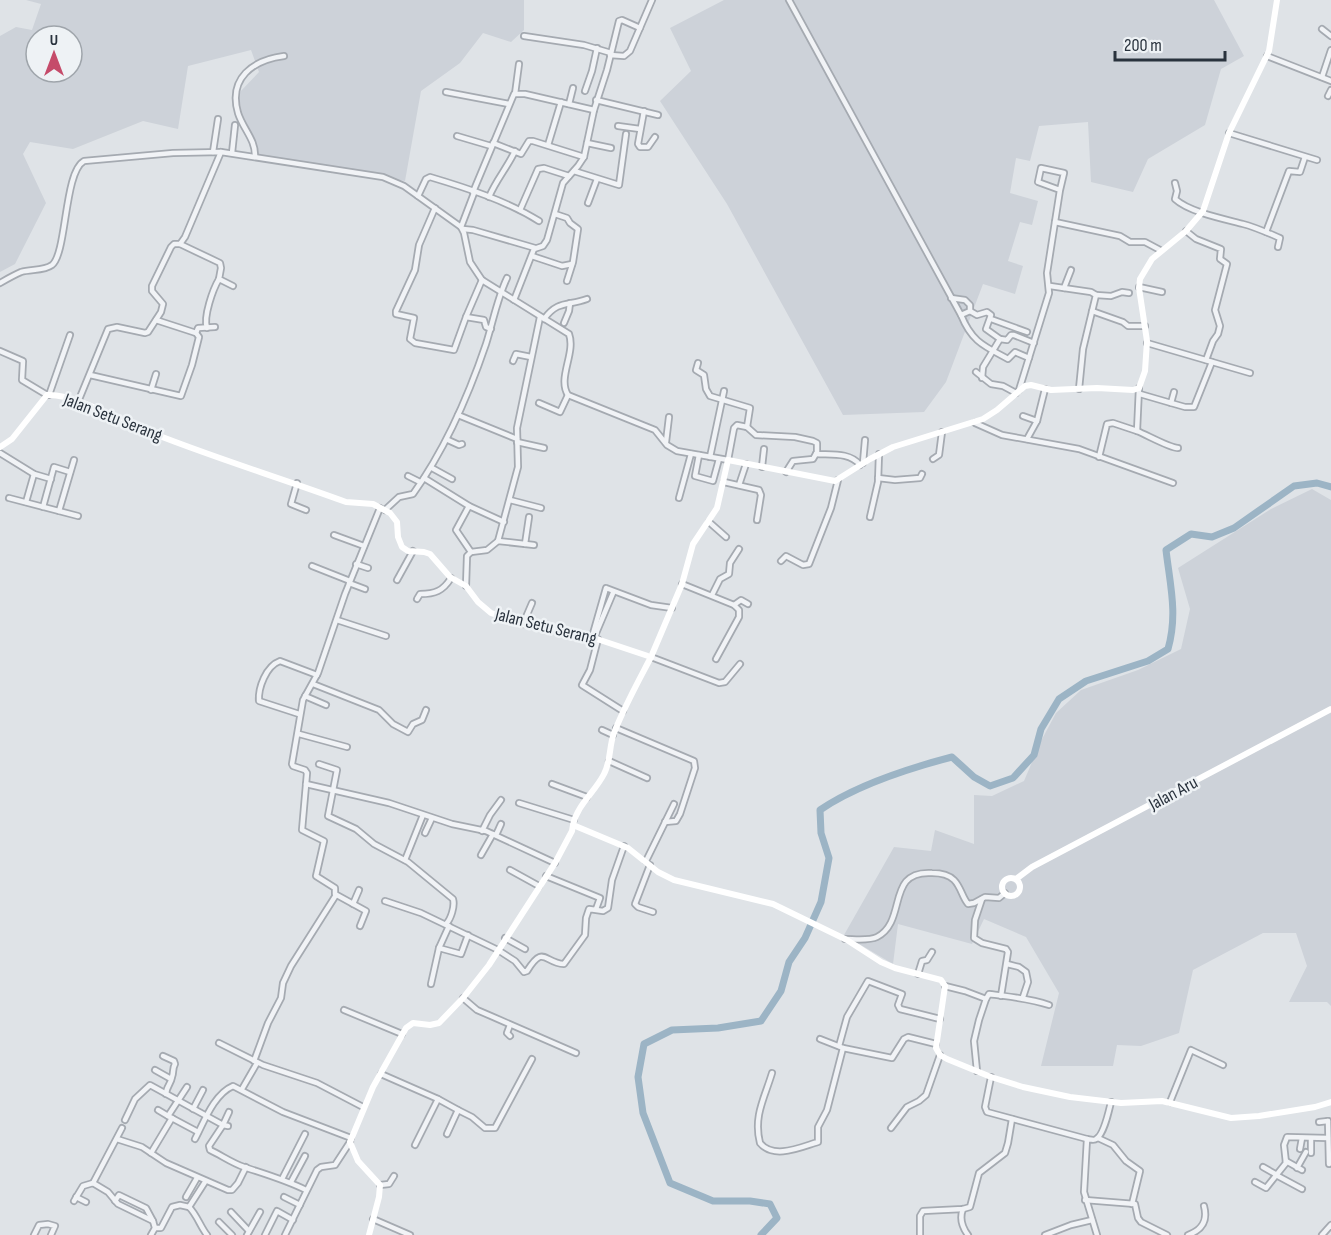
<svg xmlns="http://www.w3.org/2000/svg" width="1331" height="1235" viewBox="0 0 1331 1235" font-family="'Sofia Sans Condensed',sans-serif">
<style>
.built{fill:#cdd2d9;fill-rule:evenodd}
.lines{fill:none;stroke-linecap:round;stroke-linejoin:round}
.river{stroke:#9cb4c5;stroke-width:7}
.street-casing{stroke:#a5aab1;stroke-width:8}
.street{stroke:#f1f3f6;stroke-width:4.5}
.secondary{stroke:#fff;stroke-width:6}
.labels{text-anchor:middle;stroke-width:5;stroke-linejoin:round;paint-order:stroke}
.street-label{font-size:18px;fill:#29323d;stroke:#eef2f5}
</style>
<rect width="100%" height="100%" fill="#dfe3e7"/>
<g class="built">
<path d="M26,0H524V30L511,42L483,33L460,63L421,91L405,181L259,158L243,121L238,94L259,72L251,50L188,66L178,129L143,121L73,149L30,142L23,154L46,203L15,264L0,272V36L16,27L32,30L41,4ZM36,36H72V72H36Z"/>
<path d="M724,0H1214L1244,56L1221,69L1205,125L1148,159L1133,192L1091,182L1088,122L1039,126L1030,161L1016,158L1010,193L1038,201L1032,225L1020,222L1008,261L1023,266L1015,294L983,284L946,382L924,412L843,415L727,204L660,101L691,71L670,28Z"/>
<path d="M1312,489L1331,500V1006L1327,1002H1289L1307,966L1296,933H1263L1193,970L1179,1033L1141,1046L1117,1045L1113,1066H1041L1059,993L1026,937L984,919L972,944L898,924L893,964L844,935L894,847L931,851L935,830L974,844V795L992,796L1024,781L1041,741L1056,713L1081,690L1138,670L1181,649L1190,609L1178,568L1271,509Z"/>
</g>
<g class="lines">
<path class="river" d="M761,1235L777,1218L770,1204L750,1201H713L670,1183L643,1113L638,1077L644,1044L672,1030L718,1028L761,1021L781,991L789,962L805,938L821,902L829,858L821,833L820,810C855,786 910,768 952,757L974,777L990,786L1013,778L1034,755L1041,729L1059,699L1086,681L1148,661L1168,649C1178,614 1170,585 1166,550L1191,534L1212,537L1234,528L1294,486L1317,483L1331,487"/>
<defs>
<g id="street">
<path d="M789,0L961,315C972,342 984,346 1008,359L1015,352L1029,358"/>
<path d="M1322,29L1331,36"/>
<path d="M524,36L584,45L611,53"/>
<path d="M610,55L624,56L630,51L652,0"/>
<path d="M1267,56L1331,81"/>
<path d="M1322,77L1331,50"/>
<path d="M585,91L592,71L597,48"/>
<path d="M446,92L509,104"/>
<path d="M515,94L519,64"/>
<path d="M1328,96L1331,90"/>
<path d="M596,100L658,115"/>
<path d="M569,104L573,88"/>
<path d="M644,111L638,144L640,147H648L655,137"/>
<path d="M618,126L640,129"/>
<path d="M1229,133L1317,160"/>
<path d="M457,136L491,146"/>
<path d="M493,143L521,154L529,141H533L584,157"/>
<path d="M587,143L611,148"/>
<path d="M548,145L561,102"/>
<path d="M213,152L218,119"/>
<path d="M232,153L235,125"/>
<path d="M255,157C256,140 243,129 238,113C228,78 253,60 284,56"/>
<path d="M574,171L619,185L626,134"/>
<path d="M1175,183L1177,191L1175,199C1189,212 1224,219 1243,224C1255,227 1268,233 1280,238L1278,247"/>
<path d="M473,192L514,94H525L594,110"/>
<path d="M418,196L426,179L430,177C467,188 507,201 539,221"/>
<path d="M489,197C496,180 507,168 515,151"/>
<path d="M588,203L597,179"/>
<path d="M435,208L419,245L415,270L396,311V314L414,318L410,339L415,343L454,350L466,317L482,280"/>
<path d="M520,210L538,169L544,168L569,176"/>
<path d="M555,214L567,218L570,223L578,229L573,262L567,281"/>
<path d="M1055,222L1120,236L1130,242H1145L1160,250"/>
<path d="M461,227L474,193"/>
<path d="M463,229L473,230L535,248"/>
<path d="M1186,231L1196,239L1221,249L1220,259L1227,264L1215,310L1220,326L1218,334L1213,341L1206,360"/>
<path d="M1266,232L1289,171L1300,172L1305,157"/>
<path d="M180,244L220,263L221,268L219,279L233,286"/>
<path d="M532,256L562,266L572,264"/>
<path d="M0,283C7,279 14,275 21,272C31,269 44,271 52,265C67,253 64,172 84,161L173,153L221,152L383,177L404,186L461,227L464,233L470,262L482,280L569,334C576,353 557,378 568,395L655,430L667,445L677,451L728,460L734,428L737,425L747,427L756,435L795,437L813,441L817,443V452L813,459L793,461L786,472"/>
<path d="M1050,286L1091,292L1096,295L1083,349L1079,389"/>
<path d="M1139,287L1162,292"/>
<path d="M1064,288L1071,270"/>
<path d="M1096,295L1111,296L1122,292L1129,293"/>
<path d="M951,298L965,300L970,305V311L961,315"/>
<path d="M514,300L534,249L543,246L547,240L563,183L578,166L584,157L594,110L607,70L619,21L622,20L640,28"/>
<path d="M970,311L977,315L987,312L991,315L986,329L1000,339L1007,340L1011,335H1014L1034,343"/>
<path d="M1092,311L1123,322L1128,326H1145"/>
<path d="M466,317L484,320L486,327L491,329"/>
<path d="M544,319C558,300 568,306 587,299"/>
<path d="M991,319L1027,332"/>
<path d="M564,323L569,311L570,303"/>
<path d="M207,328C203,317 213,289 219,279"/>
<path d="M196,333L198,328L215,327"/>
<path d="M1147,343L1250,373"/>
<path d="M0,351L23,361L22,380L47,395"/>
<path d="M513,361L516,354L531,357"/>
<path d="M698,363L696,370L704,375L706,389L710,396L750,408L747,427"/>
<path d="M976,372L991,384L1003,386L1016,393"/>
<path d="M90,375L181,396L192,365L199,337L196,333L156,320"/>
<path d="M982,378L983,367L1000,339"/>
<path d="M151,390L156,374"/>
<path d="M1019,390L1049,293L1047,273L1060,190L1038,182L1041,168L1064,173L1060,190"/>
<path d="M1140,394L1171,403L1174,392"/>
<path d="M49,395L70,335"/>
<path d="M78,402L108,329L117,327L145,333L148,332L161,312L163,304L152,291V286L171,247L174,244H180L185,237L221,152"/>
<path d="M539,403L560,412L568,395"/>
<path d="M1171,403L1185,407H1194L1212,362"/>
<path d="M458,415L517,439"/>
<path d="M1023,416L1037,421L1045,389"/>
<path d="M975,423L1002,435L1079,449L1173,483"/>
<path d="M1137,431C1147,435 1170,448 1178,448"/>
<path d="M1027,439L1037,421"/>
<path d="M448,440L459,445L462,444"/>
<path d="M517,442L544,448"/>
<path d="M666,442L669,417"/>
<path d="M0,453L34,474L51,479"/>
<path d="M816,454C831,455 850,452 860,465"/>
<path d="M699,455L695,476L713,481L719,459"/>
<path d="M710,457L724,391"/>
<path d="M1099,457L1107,424L1113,423L1137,431L1139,388"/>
<path d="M933,459L939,455L942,432"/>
<path d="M863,463L865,440"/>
<path d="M762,467L764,449"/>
<path d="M432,468L452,479"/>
<path d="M408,476L420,482"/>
<path d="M424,478L469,506L504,522"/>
<path d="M878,478L895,480L920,478L922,474"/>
<path d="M724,482L759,490L761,495L757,520"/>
<path d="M297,483L291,504L306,510"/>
<path d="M739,485L746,464"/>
<path d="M9,498L78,516"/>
<path d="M679,498L691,454"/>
<path d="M510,500L541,508"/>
<path d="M26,502L34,474"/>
<path d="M43,507L54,467L70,472"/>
<path d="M385,510L399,497L413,494C446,448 468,397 486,344C493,322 497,299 507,278"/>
<path d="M59,511L74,460"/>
<path d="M870,517L878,482L879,454"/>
<path d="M709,522L726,537"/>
<path d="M334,535L364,546"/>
<path d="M498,541L518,467L517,428L540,317"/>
<path d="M525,544L529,517"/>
<path d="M471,552L487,550L498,541L534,545"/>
<path d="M781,561L786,556L803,565L809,564L831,508L838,480"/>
<path d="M356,564L368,568"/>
<path d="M312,566L350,581"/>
<path d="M397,580L413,551"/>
<path d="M349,583L365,589"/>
<path d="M682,584L734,605L739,610V617L716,659"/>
<path d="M466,586L467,556L471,552L456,530L469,506"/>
<path d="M712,595L720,579L729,574L730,563L739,549"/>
<path d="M417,599L420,594C435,594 443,591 451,578"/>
<path d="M734,605L741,600L748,604"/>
<path d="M337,620L386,636"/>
<path d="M523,624L532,603"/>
<path d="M592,637L606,588L651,605L672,608"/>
<path d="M594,638L613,593"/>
<path d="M598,639L590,670L582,685L623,711"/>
<path d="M651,657L719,683L725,682L740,664"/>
<path d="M313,684L379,710L393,724L408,732L413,724L422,720L426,710"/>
<path d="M305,696L326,705"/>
<path d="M299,714L259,701C258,688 266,666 280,661L317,675"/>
<path d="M616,728L694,761L695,768L680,814L676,821L665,822"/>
<path d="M602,730L613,735"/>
<path d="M299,734L347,747"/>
<path d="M609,761L647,778"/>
<path d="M319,764L337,770L328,816L356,829L374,844L408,862L453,899C455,906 451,919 446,924"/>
<path d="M306,784L389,803L452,824L486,831L555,863"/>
<path d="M552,784L587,797"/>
<path d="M519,803L574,820"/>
<path d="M482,831L490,815L501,800"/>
<path d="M425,833L432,818"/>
<path d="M496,835L501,824"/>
<path d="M481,855L493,834"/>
<path d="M405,860L423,815"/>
<path d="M646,861L674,804"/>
<path d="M650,865L635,904L638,907L653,912"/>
<path d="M510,870L539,886"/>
<path d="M546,876L600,898L596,909"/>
<path d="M982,899L975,920L974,938L982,943L1006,949L1008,952L1001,996"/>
<path d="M385,901L421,913L498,950L515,961L524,972L527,971C544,944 544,963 564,964L585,935L586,918L589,909L603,911L608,908L612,880L624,846"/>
<path d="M353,904L359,890"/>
<path d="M360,926L366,911L335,894V888L316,876L324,841L302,830L307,773L305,770L293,766L292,764L303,700L318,673L345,594L380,508"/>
<path d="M505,938L525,949"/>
<path d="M845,939C854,939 869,941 877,937C908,921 885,870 932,873C940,873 948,874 954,880C961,887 962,897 968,904L974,903L985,897L999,898L1005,893"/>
<path d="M439,948L461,954L468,935"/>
<path d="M1007,964L1019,967L1026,972L1028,982L1023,997"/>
<path d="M918,974L922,961L927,960L932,952"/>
<path d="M431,984L439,948L449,926"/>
<path d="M945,986L965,991L986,999L989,994C1010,997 1029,998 1049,1005"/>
<path d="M463,998L477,1010L491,1016L576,1053"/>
<path d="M344,1010L402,1034"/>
<path d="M510,1025L507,1033L510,1036"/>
<path d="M820,1039L843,1048L892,1058L904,1039L908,1037L936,1044"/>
<path d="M219,1043L263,1065L317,1083L363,1107"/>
<path d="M839,1046L847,1017L868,981L902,994L898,1005L900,1009L940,1019"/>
<path d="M163,1056L174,1061L175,1064C172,1069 174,1072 172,1077C171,1084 166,1087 166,1094"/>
<path d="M254,1061L268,1023L281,998L283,983L291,966L336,895"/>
<path d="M155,1070L171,1079"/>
<path d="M977,1071L974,1041L979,1020L986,999"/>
<path d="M772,1073C765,1097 753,1116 760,1143C774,1160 801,1147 818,1142V1127L827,1110L843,1048"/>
<path d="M381,1074L438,1099L458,1110L447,1134"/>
<path d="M991,1077L985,1107L987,1112L1087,1139"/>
<path d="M187,1087L168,1116L198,1132"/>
<path d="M242,1089L257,1063"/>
<path d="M1170,1102L1191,1050L1223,1065"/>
<path d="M193,1109L203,1090"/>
<path d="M158,1110L168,1116"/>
<path d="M458,1110L472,1117L485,1128H495L532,1059"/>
<path d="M125,1120L135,1099L150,1085L223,1125L209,1146L210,1150C221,1155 232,1163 244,1167C265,1174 286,1180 306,1190"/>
<path d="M1328,1121L1329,1164"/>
<path d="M1319,1122L1328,1121"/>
<path d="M228,1126L223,1125L229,1112"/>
<path d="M891,1128L907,1107L919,1101L926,1095L940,1055"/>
<path d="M1098,1138L1113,1145L1126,1161L1140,1171L1132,1204"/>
<path d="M117,1139L142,1147L166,1163L228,1190H232L238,1183L246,1167"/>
<path d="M195,1139C204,1122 214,1094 233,1086L283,1112L351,1138"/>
<path d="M415,1145L438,1099"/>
<path d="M1300,1149L1302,1138"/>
<path d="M151,1153L172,1118"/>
<path d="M1311,1153V1139"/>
<path d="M1286,1161L1302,1170"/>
<path d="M1263,1167L1277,1175"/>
<path d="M1297,1168L1306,1152"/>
<path d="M1276,1175L1302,1189"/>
<path d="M282,1179L305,1134"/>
<path d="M291,1182L305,1156"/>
<path d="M1255,1182L1266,1188L1286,1163L1284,1145L1287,1137L1328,1138"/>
<path d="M93,1183L122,1128"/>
<path d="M380,1185L389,1184L394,1176"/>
<path d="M76,1197L86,1202"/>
<path d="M186,1197L197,1178"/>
<path d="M284,1197L300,1205"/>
<path d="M1085,1200L1135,1204L1138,1218L1141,1222L1167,1235"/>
<path d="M74,1201L83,1186L93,1183L108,1192L118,1204L153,1221L155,1228L151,1235"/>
<path d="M115,1201L119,1195L146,1208L153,1221"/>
<path d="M189,1207C197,1215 200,1226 207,1235"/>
<path d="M963,1209C959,1219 962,1227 968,1235"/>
<path d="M231,1212L249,1231"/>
<path d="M373,1219L410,1235"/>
<path d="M219,1222L232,1235"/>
<path d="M155,1228H161L172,1207L180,1205L189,1207L205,1182"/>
<path d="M34,1235L39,1225L48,1224L55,1226L51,1235"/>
<path d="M247,1235L260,1212"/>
<path d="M265,1235L277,1211L293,1220"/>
<path d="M285,1235L317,1170L321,1167L335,1165L350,1142"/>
<path d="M920,1235V1216L923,1211L963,1209L970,1207L979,1173L1005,1153L1008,1143L1012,1119"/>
<path d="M1045,1235L1071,1225L1092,1220"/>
<path d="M1097,1235L1084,1192L1087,1139C1089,1139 1094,1141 1096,1139C1104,1135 1109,1110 1111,1102"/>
<path d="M1188,1235C1202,1230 1208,1221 1204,1206"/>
<path d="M1322,1235L1331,1225"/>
</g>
</defs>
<use href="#street" class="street-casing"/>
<use href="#street" class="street"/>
<g class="secondary">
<path d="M0,447L12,439L47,395C72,393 117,419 142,429C208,456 278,477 346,502L373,504L390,513L397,522L398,537L402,547L408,551L424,552L430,554L450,577L466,586L478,602L491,613L525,625L547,626L594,638L651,657C638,682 624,707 614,733C609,746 611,761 604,774C595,792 577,805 573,825L628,848L658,872L674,880L773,904L847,940L881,962L895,968L941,980L945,986L936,1048L940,1055L947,1059L991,1077L1023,1087L1070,1097L1121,1103L1162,1101L1231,1118L1259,1116L1315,1107L1331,1102"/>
<path d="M651,657L682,584L693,544L717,508L728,460L835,481L870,459L893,447L983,419L997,410L1025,386L1031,385L1051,390L1097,388L1133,390L1139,388L1145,371L1147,341L1139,288L1140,279L1152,259L1186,231L1203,211L1229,133L1269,51L1277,0"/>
<circle cx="1011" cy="887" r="9"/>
<path d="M1016,879L1032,867L1331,709"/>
<path d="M369,1235L379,1197L380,1185L358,1161L350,1142L373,1087L406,1028L413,1023L430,1025L439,1023L463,998L489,965L555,863L572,831L573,825"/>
</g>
</g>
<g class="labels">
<g class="street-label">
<text transform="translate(113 417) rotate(21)" y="6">Jalan Setu Serang</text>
<text transform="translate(546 626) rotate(14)" y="6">Jalan Setu Serang</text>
<text transform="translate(1173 793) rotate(-28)" y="6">Jalan Aru</text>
</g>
</g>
<g transform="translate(54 54)"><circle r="28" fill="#eef2f5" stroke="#9fa5ab" stroke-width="1.5"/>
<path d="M0-4.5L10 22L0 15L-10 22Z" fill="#c54b6a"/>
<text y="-9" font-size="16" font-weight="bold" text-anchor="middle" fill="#29323d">U</text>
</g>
<path d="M1115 51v9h110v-9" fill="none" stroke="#29323d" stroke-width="3"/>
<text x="1124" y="51" font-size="18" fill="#29323d" stroke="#eef2f5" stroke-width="4.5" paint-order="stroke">200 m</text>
</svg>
